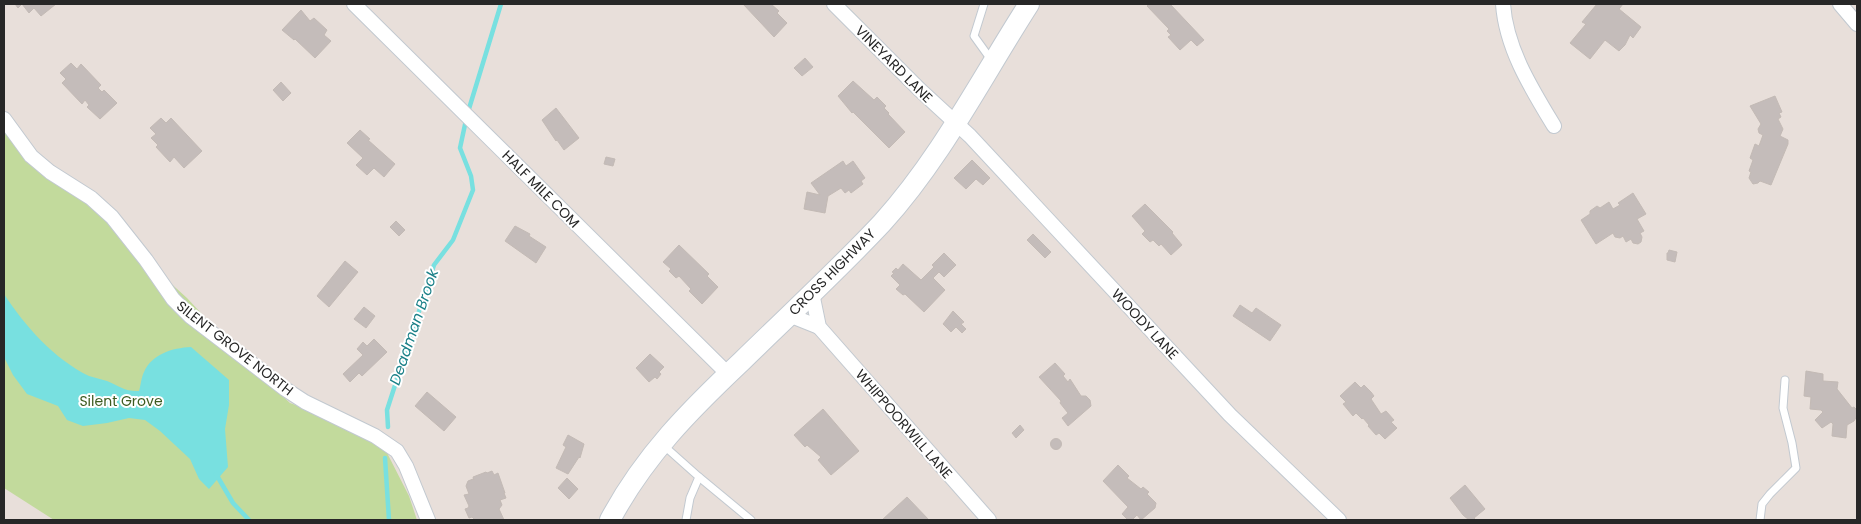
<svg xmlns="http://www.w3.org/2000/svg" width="1861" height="524" viewBox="0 0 1861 524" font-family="Poppins,sans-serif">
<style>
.green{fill:#c2da9c}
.water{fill:#78e0e0}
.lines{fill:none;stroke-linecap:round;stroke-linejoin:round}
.stream{stroke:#78e0e0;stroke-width:4.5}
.building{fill:#c4bcba;stroke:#c3bab5}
.lane-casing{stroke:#c2c9d0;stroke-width:9}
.street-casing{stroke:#c2c9d0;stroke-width:16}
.secondary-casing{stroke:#c2c9d0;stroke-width:22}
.lane{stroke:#fff;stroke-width:7}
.street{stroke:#fff;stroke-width:14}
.secondary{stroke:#fff;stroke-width:20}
.labels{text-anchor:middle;stroke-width:4;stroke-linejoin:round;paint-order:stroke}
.street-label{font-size:14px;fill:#272727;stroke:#fff}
.park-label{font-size:14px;fill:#3d5b20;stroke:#fff}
.water-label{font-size:15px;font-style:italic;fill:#1b8088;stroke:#fff}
</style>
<rect width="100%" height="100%" fill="#e8dfda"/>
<path class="green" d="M4,123L18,141L83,189L124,241L187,298L250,366L290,403L351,425L383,445L409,496L417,520H54L4,488Z"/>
<path class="water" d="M4,294C25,326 54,359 89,376C95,378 101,379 107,381C119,386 126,392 139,391C141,385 141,378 144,372C152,354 172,348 191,347L229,380V405L225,429L228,467L209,489L199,479L190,459L160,431L145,420L129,418L107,423L83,426L67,420L58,406L27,394L13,375L4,357Z"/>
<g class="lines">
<g class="stream">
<path d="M468,112L501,4"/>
<path d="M388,427L387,410L434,265L453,240L473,190L471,176L460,148L466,120"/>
<path d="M385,458L389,520"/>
<path d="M216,474L233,503L249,520"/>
</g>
</g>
<g class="building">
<path d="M15,4H56L41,16L34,8L29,13L22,4L18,8Z"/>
<path d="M743,4H771L779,11L777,13L787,23L774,37Z"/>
<path d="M1149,4H1170L1204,40L1197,46L1191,40L1180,50L1168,37L1171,35L1167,31L1169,29L1147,6Z"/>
<path d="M1597,4H1623L1619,9L1641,27L1633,38L1630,35L1625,45L1619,51L1605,40L1590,59L1570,43L1586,24L1582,22Z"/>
<path d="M301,10L310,21L314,18L327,30L324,35L331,41L315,58L295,39L294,40L282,30Z"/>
<path d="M805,58L813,67L802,76L794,68Z"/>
<path d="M71,63L77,69L81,64L101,85L98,88L102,92L104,90L117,103L100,119L87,107L89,105L85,100L82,104L62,83L66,79L60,73Z"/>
<path d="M853,81L874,100L877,97L886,106L884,108L889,113L888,114L905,132L889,148L853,112L852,113L838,96Z"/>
<path d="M281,82L291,93L283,101L273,90Z"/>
<path d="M1775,96L1782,112L1779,113L1781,117L1778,119L1783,129L1780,136L1788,140V144L1771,185L1760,181L1758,183L1753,184L1749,178L1751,172L1749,171L1753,160L1750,158L1755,144L1759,146L1763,135L1759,133L1758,129L1761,124L1750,106Z"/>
<path d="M556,108L579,138L564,150L557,140L556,141L542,120Z"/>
<path d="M161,118L166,123L171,118L202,151L184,168L174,157L170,162L156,147L158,145L151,138L156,134L150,128Z"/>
<path d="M360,130L370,139L368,140L395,164L384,177L374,168L367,175L356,165L363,158L347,143Z"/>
<path d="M606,157L615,159L613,166L604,164Z"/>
<path d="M972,160L990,178L983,185L976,179L966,189L954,178Z"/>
<path d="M843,161L846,166L853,161L865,178L861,181L863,184L851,193L849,190L845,193L841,188L828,196L825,213L804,209L807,192L820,195L811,183Z"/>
<path d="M1633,193L1646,214L1637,219L1644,231L1640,233L1642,237L1641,242L1638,244L1633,243L1631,239L1626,242L1623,236L1620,238L1615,237L1613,233L1596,244L1581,220L1590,214V211L1597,206L1600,208L1609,202L1613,209L1620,205L1618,203Z"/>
<path d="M1145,204L1173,232L1172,233L1182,245L1171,255L1161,244L1159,246L1153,240L1150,242L1142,234L1145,231L1132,216Z"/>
<path d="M396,221L405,230L399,236L390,227Z"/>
<path d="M515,226L530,234L529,236L546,247L536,263L505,241Z"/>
<path d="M1033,234L1051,252L1045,258L1027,240Z"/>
<path d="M679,245L709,274L707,276L718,287L702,304L689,291L691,289L679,276L676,278L669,271L671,269L663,262Z"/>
<path d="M1669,250L1677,252L1675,262L1667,260V253H1668Z"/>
<path d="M944,253L956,265L944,277L939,272L933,278L945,290L924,312L905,294L903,295L896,289L900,285L891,276L894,273L892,272L896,268L898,270L903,264L921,280L934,267L932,265Z"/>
<path d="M345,261L358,272L329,307L317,296Z"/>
<path d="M1240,305L1252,313L1256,308L1281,325L1270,341L1233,316Z"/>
<path d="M364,307L375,316L366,328L354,319Z"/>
<path d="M953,311L964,322L961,324L966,329L962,333L956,327L951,332L943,324Z"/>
<path d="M374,339L387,352L362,376L359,373L350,382L343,374L363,355L357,349L363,342L367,346Z"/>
<path d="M650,354L664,367L659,372L661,374L657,379L655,377L649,382L636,368Z"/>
<path d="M1055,363L1065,374L1063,376L1068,382L1070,379L1081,396H1086L1090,400L1091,406L1068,426L1062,418L1068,413L1060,403L1061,401L1039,377Z"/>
<path d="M1806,371L1823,374V381L1838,382L1837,389L1852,408L1854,407L1857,410V416L1854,421L1847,425L1846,438L1832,436L1833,424L1831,422L1822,428L1815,420L1823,412L1821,410L1810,409L1811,397L1804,396Z"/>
<path d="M1355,382L1361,388L1364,385L1371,392L1374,396L1371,399L1381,414L1386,411L1394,420L1391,422L1397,428L1385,439L1379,433L1376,435L1368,426L1369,425L1363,418L1362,419L1356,413L1353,416L1343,404L1346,402L1340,396Z"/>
<path d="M427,392L456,417L444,431L415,406Z"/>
<path d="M823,409L859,451L831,475L818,460L821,457L807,445L805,447L794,435Z"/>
<path d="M1020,425L1024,430L1016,438L1012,433Z"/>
<path d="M568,435L584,444L580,458L579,457L568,474L556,468L566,447L563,445Z"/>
<circle cx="1056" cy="444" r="5.5"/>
<path d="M1118,465L1129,476L1127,478L1141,489L1143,487L1149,492L1147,494L1156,503L1155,508L1141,520L1137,515L1132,520H1128L1122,514L1128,507L1103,481Z"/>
<path d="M492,471L494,475L498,473L505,493H504L506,498L500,500L502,505L499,509L504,520H475L472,517L469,518L465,509L468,508L469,506L464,495L469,494L466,486L468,481L473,479L474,480L473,477L486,472L487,473Z"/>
<path d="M567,478L578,489L569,499L558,488Z"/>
<path d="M1465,485L1485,509L1474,518L1476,520H1469L1463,515L1450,498Z"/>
<path d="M907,497L929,520H882Z"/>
</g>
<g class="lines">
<defs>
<g id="lane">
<path d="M984,4L974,36L992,61"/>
<path d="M662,444L699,477L690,498L686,520"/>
<path d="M699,477L751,520"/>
<path d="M1760,520L1762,504L1770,494L1796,468L1792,443L1783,408L1785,380"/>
</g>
<g id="street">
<path d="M354,4L728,374"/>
<path d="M834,4L920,90L970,136L1230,415L1339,520"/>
<path d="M1503,4C1506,48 1531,88 1554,126"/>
<path d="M1840,4L1857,24"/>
<path d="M4,119L31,156L50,172L91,198L112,217L146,260L173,299L191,317L285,389L305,402L375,436L397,451L406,466L428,520"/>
<path d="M812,293L819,327L989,520"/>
<path d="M789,315L819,327"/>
</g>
<path id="secondary" d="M610,520C644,456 690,410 742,361C789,315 837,271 882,223C941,158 982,77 1029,4"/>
</defs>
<use href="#lane" class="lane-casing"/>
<use href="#street" class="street-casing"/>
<use href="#secondary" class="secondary-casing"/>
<use href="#lane" class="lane"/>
<use href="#street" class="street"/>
<use href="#secondary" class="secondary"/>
</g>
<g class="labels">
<g class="street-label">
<text transform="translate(894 64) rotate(45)" y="5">VINEYARD LANE</text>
<text transform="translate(541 189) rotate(45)" y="5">HALF MILE COM</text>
<text transform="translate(832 272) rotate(-45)" y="5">CROSS HIGHWAY</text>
<text transform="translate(1145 324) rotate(47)" y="5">WOODY LANE</text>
<text transform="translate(235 348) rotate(38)" y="5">SILENT GROVE NORTH</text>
<text transform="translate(904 424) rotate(49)" y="5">WHIPPOORWILL LANE</text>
</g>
<g class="park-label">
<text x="121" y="406">Silent Grove</text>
</g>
<g class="water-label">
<text transform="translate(414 327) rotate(-71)" y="5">Deadman Brook</text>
</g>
</g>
<rect width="1861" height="524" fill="none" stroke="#272727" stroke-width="10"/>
</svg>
